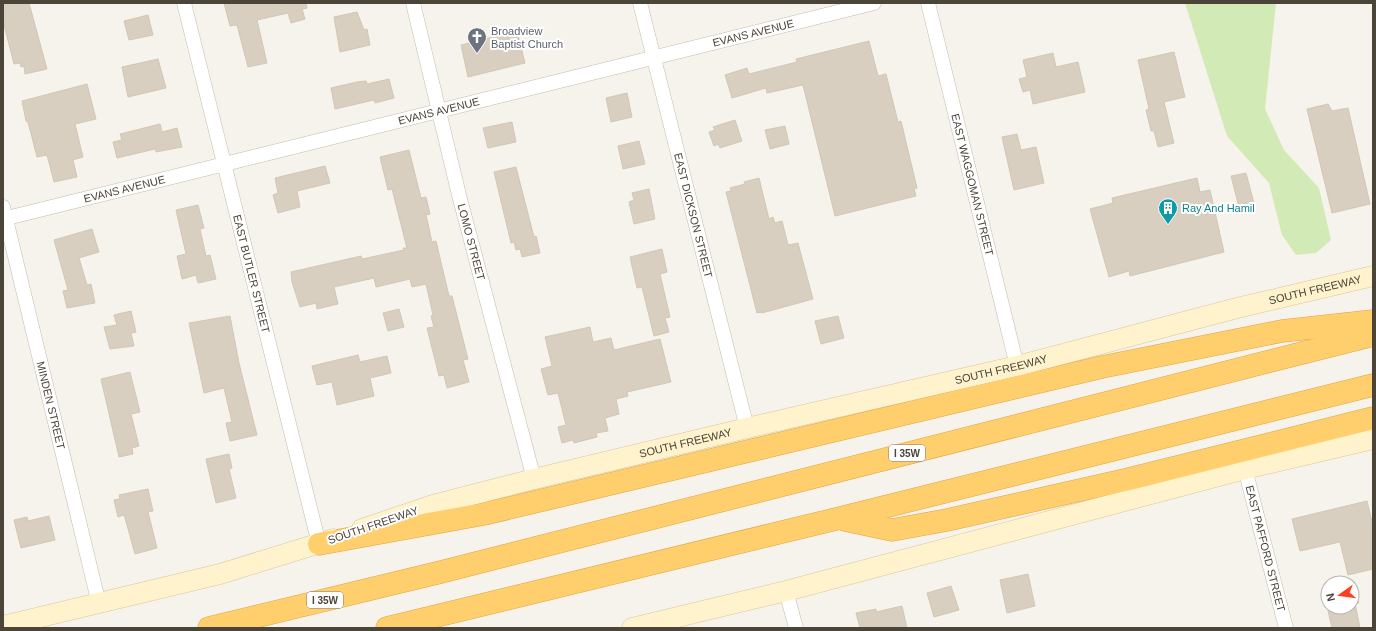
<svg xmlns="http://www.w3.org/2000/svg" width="1376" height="631" viewBox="0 0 1376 631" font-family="Helvetica,sans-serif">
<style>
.green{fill:#d2eab5}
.building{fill:#d8cfc1;stroke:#d3c7b4}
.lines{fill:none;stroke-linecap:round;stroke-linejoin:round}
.street-casing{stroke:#c2bbae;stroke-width:15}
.secondary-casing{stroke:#d6c79b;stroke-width:21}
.highway-casing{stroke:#e0a43c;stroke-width:23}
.street{stroke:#fff;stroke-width:14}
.secondary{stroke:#fff3cd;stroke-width:20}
.highway{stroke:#ffcf6e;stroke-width:22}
.labels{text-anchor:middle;stroke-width:4;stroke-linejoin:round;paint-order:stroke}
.shield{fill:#fff;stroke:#817c74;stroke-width:1}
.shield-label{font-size:10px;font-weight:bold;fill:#4b4439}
.worship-label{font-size:11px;fill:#5b616d;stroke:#fff;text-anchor:start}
.street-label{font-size:11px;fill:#4b4439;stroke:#fff}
.culture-label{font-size:11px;fill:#0d838f;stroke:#fff;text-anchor:start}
</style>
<rect width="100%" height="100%" fill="#f6f3ec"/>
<path class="green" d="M1185,3H1276L1265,109L1284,150L1319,188L1331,240L1316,253L1296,255L1282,235L1269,183L1227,136Z"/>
<g class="building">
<path d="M3,3H29L47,69L25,74L24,66L21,67L20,63L14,64L3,21Z"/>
<path d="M224,3H306L307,8L302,9L305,19L291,23L288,13L257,20L267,63L248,67L237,25L230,26Z"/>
<path d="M357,12L364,30L367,29L370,45L340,52L334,17Z"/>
<path d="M148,15L153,35L129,40L124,21Z"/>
<path d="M517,31L525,63L468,77L461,45Z"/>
<path d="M869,41L878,76L886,74L898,122L901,121L917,188L914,189L916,196L835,216L803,85L767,93L766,88L732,98L725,75L747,68L749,74L797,62L796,59Z"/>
<path d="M1174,52L1185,97L1164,102L1174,143L1158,147L1154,131H1151L1146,110L1149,109L1138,60Z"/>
<path d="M1053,53L1056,67L1078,62L1085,92L1033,104L1030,90L1023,92L1019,79L1027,77L1023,60Z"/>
<path d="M158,59L166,88L128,97L122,67Z"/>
<path d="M389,79L394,98L375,103L374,100L335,109L331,88L357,82L366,81L367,84Z"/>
<path d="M87,84L96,119L75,124L83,157L73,160L77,177L54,182L47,155L37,157L28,122L26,121L22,101Z"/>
<path d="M627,93L632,117L611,122L606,98Z"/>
<path d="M1328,104L1332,111L1348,108L1370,204L1332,213L1307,109Z"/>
<path d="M735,120L742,141L720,148L718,144L714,146L709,132L715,130L713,127Z"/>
<path d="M512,122L516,142L488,148L483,128Z"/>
<path d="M160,124L162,132L177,128L182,147L156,152L155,149L117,158L113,142L122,140L120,134Z"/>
<path d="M785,126L789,144L770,149L765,130Z"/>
<path d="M1017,134L1021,150L1036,147L1044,183L1014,190L1002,137Z"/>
<path d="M639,141L645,164L623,169L618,146Z"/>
<path d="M409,150L421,198L426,197L430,214L426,215L432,242L436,241L449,296H452L468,359L463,360L469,382L447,388L444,375L439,376L427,328L434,327L431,316L433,315L426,284L412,287L410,279L376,287L374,278L334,287L338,304L317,309L316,303L300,307L292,282L291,272L361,256L362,259L404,250L403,248H407L392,189L388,190L380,157Z"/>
<path d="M325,166L330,183L297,191L300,207L278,213L273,195L278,193L275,178Z"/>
<path d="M516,167L534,237L536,236L540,253L522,257L520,249L516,250L514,242L511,243L494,172Z"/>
<path d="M1246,173L1255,207L1240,211L1231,176Z"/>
<path d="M759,178L769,219L773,217L775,223L782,221L788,245L798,243L813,299L762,313L761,312L757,313L726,192L731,191L730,188L745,184L744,182Z"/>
<path d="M1197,178L1200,192L1210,190L1224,252L1130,276L1129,271L1109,277L1090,209L1113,203L1112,198Z"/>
<path d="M649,189L655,219L634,224L629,202L634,200L632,193Z"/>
<path d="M198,205L204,228L200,229L206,256L210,255L216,279L198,283L196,275L182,279L177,256L186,254L176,210Z"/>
<path d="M92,229L99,252L79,258L87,285L91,284L95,303L67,308L63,291L68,290L54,240Z"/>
<path d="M662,249L667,272L660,274L670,317L665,318L669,332L654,336L642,287L637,288L630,257Z"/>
<path d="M399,309L404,327L388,331L383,313Z"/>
<path d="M131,311L136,332L131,333L134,346L110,349L104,327L117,325L114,315Z"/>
<path d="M230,316L239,363L257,435L230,441L226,423L232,422L224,388L204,393L189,323Z"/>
<path d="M838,316L844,338L821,344L815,321Z"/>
<path d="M590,327L593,342L611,338L614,350L660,339L671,382L627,392L628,396L616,399L619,414L605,418L608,431L596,433L597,437L574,443L573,440L562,443L558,427L566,425L558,393L548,395L541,369L552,366L545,337Z"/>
<path d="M358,355L360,362L387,356L391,373L370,378L374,396L337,405L332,382L317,385L312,366Z"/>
<path d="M130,372L140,412L131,414L139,446L132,448L133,454L119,457L101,379Z"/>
<path d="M229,454L232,468L229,469L236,498L216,503L206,459Z"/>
<path d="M148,489L153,511L148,512L157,548L135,554L125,518L124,515L118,517L114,500L120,499L119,495Z"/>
<path d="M1367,501L1373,526V569L1348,575L1340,542L1300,551L1292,519Z"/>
<path d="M49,516L55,540L21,548L14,520L27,517L28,521Z"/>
<path d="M1028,574L1035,606L1007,613L1000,580Z"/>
<path d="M951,586L959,610L934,617L927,593Z"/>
<path d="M1354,586L1359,603H1355L1360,628H1332L1324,593L1328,592V607H1352V587Z"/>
<path d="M902,606L907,628H860L856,613L876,609V612Z"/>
</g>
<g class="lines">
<defs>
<g id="street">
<path id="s1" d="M184,3L319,544"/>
<path id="s2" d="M413,3L459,195L534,479"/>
<path id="s3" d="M640,3L747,428"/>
<path id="s4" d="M928,3L1017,366"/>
<path id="s5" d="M3,207L99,604"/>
<path id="s6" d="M3,219L874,3"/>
<path id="s7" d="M1245,469L1286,628"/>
<path d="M786,591L796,628"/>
</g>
<g id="secondary">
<path id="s8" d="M362,529L433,505L534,479L747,428L1017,366L1237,308L1373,276"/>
<path d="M3,626L220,574L333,539"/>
<path d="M632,628L786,591L1245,469L1373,439"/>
</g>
<g id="highway">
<path d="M845,520L892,530L947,520L1129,479L1373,418"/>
<path d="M319,544L484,514L1102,367L1282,331L1373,321"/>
<path d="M209,628L441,572L1373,335"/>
<path d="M387,628L840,518L1373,385"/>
</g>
</defs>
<use href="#street" class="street-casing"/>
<use href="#secondary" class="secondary-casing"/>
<use href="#highway" class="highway-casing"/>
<use href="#street" class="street"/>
<use href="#secondary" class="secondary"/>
<use href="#highway" class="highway"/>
</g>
<defs>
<symbol id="church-pin" viewBox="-11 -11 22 30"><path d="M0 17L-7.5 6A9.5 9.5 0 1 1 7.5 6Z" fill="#6b7280" stroke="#fff"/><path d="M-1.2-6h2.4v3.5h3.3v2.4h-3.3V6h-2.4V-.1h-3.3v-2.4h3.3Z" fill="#fff"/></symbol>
<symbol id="building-pin" viewBox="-11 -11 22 30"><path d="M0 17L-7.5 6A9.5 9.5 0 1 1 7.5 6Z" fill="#0f9aa8" stroke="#fff"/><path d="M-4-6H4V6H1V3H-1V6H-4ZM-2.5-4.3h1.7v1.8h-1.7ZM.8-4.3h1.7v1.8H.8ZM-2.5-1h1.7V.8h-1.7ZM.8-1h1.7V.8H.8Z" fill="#fff"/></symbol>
</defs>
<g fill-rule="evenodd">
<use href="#church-pin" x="466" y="26" width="22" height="30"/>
<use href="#building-pin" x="1157" y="197" width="22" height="30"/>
</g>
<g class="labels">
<g class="shield">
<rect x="889" y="445" width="36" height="16" rx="3"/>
<rect x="307" y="592" width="36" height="16" rx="3"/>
</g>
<g class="shield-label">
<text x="907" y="457">I 35W</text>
<text x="325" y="604">I 35W</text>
</g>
<g class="worship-label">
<text x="491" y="35">Broadview<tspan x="491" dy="13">Baptist Church</tspan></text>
</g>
<g class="street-label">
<text dy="4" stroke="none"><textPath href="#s6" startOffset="773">EVANS AVENUE</textPath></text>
<text dy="4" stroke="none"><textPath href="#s6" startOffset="449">EVANS AVENUE</textPath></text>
<text dy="4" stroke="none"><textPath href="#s4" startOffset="187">EAST WAGGOMAN STREET</textPath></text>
<text dy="4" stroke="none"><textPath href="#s6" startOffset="125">EVANS AVENUE</textPath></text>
<text dy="4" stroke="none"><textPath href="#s3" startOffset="219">EAST DICKSON STREET</textPath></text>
<text dy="4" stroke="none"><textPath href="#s2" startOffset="246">LOMO STREET</textPath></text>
<text dy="4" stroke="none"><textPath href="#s1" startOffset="279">EAST BUTLER STREET</textPath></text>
<text dy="4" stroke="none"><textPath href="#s8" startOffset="983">SOUTH FREEWAY</textPath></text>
<text dy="4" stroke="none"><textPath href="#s8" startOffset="659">SOUTH FREEWAY</textPath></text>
<text dy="4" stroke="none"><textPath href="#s5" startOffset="204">MINDEN STREET</textPath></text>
<text dy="4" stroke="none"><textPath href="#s8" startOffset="335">SOUTH FREEWAY</textPath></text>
<text transform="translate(373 525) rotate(-19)" y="4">SOUTH FREEWAY</text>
<text dy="4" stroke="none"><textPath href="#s7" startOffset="82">EAST PAFFORD STREET</textPath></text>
</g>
<g class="culture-label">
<text x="1182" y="212">Ray And Hamil</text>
</g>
</g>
<rect width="1376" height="631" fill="none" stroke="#4b4439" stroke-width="8"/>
<g transform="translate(1340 595) rotate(256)"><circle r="19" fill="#ffffff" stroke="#b7b4b0"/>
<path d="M0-3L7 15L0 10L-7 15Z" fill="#fc3f1d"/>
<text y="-6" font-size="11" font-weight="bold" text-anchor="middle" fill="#4b4439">N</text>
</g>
</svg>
